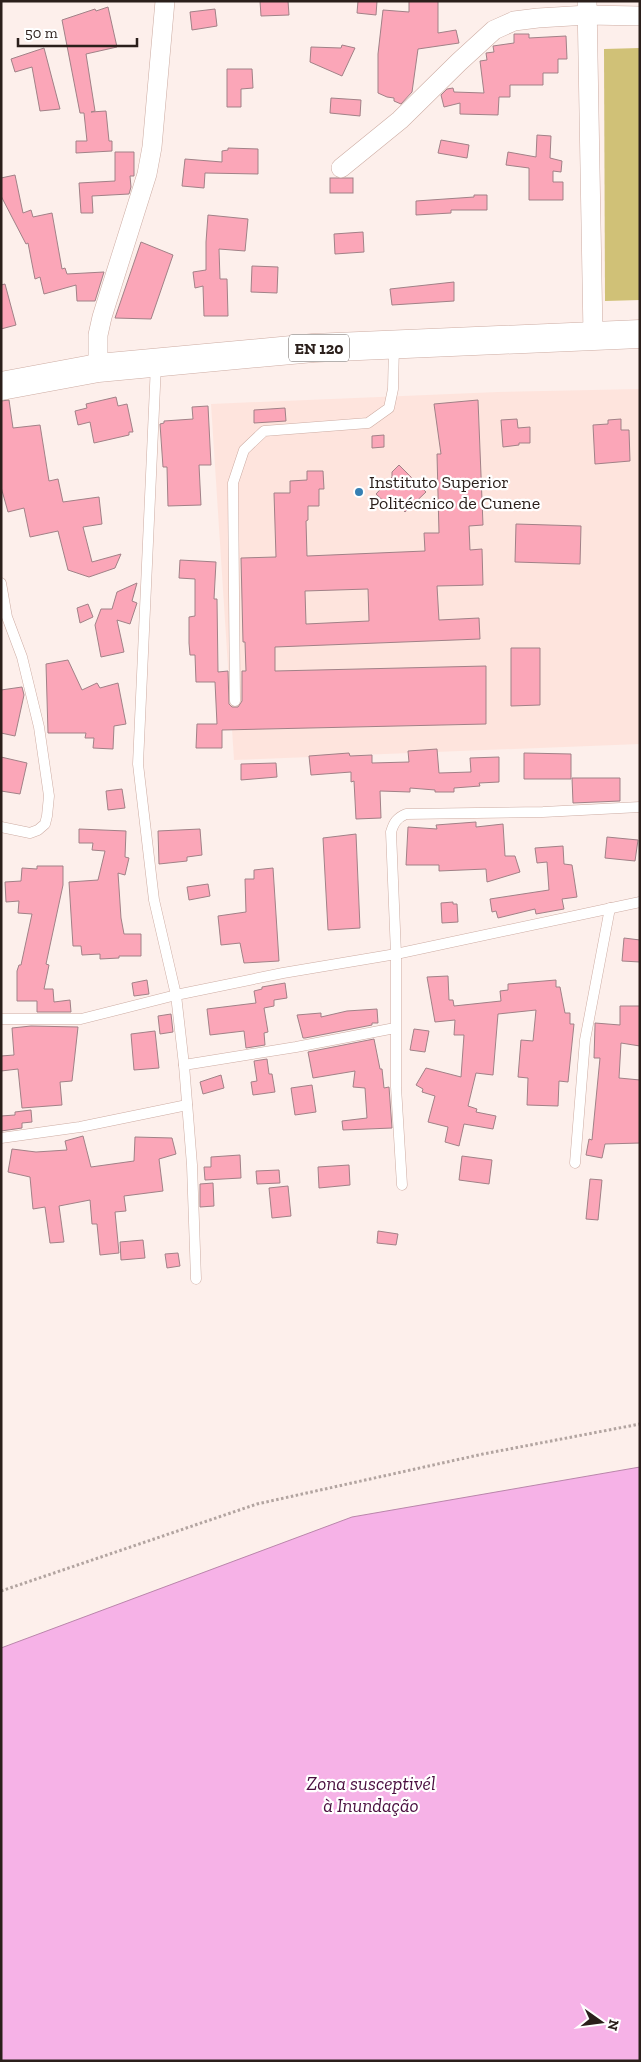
<svg xmlns="http://www.w3.org/2000/svg" width="641" height="2062" viewBox="0 0 641 2062" font-family="'Zilla Slab',serif">
<style>
.built{fill:#fee4dd}
.green{fill:#d0c177}
.water{fill:#f6b2e7;stroke:#b986aa}
.building{fill:#fba6b8;stroke:#a18187;fill-rule:evenodd}
.lines{fill:none;stroke-linecap:round;stroke-linejoin:round}
.lane-casing{stroke:#cdaca3;stroke-width:11}
.street-casing{stroke:#cdaca3;stroke-width:20}
.primary-casing{stroke:#cdaca3;stroke-width:29}
.path{stroke:#b2a4a0;stroke-width:3;stroke-dasharray:2.5 2.5;stroke-linecap:butt}
.lane{stroke:#fff;stroke-width:10}
.street{stroke:#fff;stroke-width:19}
.primary{stroke:#fff;stroke-width:28}
.poi-dot{fill:#367fb3;stroke:#fff;stroke-width:2}
.labels{text-anchor:middle;stroke-width:4.5;stroke-linejoin:round;paint-order:stroke}
.shield{fill:#fff;stroke:#6b625f;stroke-width:1}
.shield-label{font-size:16px;font-weight:bold;fill:#2b1f1b}
.poi-label{font-size:18px;fill:#2b1f1b;stroke:#fff;text-anchor:start}
.water-label{font-size:19px;font-style:italic;fill:#490e3f;stroke:#fff}
</style>
<rect width="100%" height="100%" fill="#fdefeb"/>
<path class="built" d="M640,389V744L234,760L211,404L498,392Z"/>
<path class="green" d="M640,48V300L605,301L604,49Z"/>
<path class="water" d="M640,1467V2061H1V1648L352,1517Z"/>
<g class="building">
<path d="M260,1H288L289,15L261,16Z"/>
<path d="M358,1H377L376,15L357,13Z"/>
<path d="M409,1H438V33L456,30L459,43L418,49L412,92L401,104L394,101V98L387,97L378,93V54L383,10L409,12Z"/>
<path d="M108,7L117,47L86,54L95,111L91,112L106,111L109,141H112V151L76,153V141H87L84,113H80L62,20L95,9L96,11Z"/>
<path d="M215,9L217,26L192,30L190,12Z"/>
<path d="M514,34H529V38L566,36L567,59H558V73H543V85H510V97H499L498,115L460,114V103L444,107L441,95L447,89L453,88L454,92L484,93L480,61L487,60L486,53L494,52L493,46L514,43Z"/>
<path d="M342,45L355,48L342,76L310,62L311,47L341,48Z"/>
<path d="M44,48L60,109L40,111L32,67L15,72L11,59Z"/>
<path d="M227,69H252L253,88L241,89V107H227Z"/>
<path d="M331,98L361,100L360,116L330,113Z"/>
<path d="M537,135L551,136L550,158L562,161L561,172L553,171V182H563V200H529V168L506,165L508,152L536,157Z"/>
<path d="M441,140L469,145L467,158L438,153Z"/>
<path d="M228,148L258,149V174L205,173L204,188L182,186L185,159L222,162V151L228,150Z"/>
<path d="M115,152H134V176H130L131,187L129,194L92,196L93,213H81L79,183L115,181Z"/>
<path d="M15,175L23,213L31,210L33,217L52,213L62,269L65,268L67,274L104,272L95,301H77L76,285L44,294L40,277L35,279L28,243L26,244L1,196V178Z"/>
<rect x="330" y="178" width="23" height="15"/>
<path d="M474,195H487V210H451V213L416,215V201L474,197Z"/>
<path d="M208,215L248,219L245,251L219,249L220,279H227L228,316H204L203,286L195,288L193,272L206,270V242Z"/>
<path d="M363,232L364,252L335,254L334,234Z"/>
<path d="M141,242L173,255L151,319L115,318Z"/>
<path d="M252,266L278,267L277,293L251,292Z"/>
<path d="M454,282V301L392,305L390,289Z"/>
<path d="M5,284L16,325L1,329V285Z"/>
<path d="M116,397L118,406L127,404L133,432H129V435L94,443L90,422L78,425L75,411L87,408L86,404Z"/>
<path d="M9,400L13,428L40,425L49,481L58,479L63,502L99,497L102,524L83,527L92,562L121,554L115,568L89,577L68,570L58,531L30,537L24,508L8,512L1,487V401Z"/>
<path d="M478,400L483,525L469,526L470,550L482,549L483,585L437,586L439,620L479,618L480,639L275,647V671L486,666V724L222,730V748H196L197,724H217L215,682H196L195,655H190L189,643V617L195,616V579L179,578L180,560L216,562L214,599H217L218,672L228,671L229,704L232,707H238L242,701V671H246L245,642H243L241,558L276,557L274,493H290V481L307,480V471H323L324,489H319V506H308V520L306,521L307,556L425,551L424,533H439L437,454H441L434,404ZM368,589L369,621L306,624L305,591Z"/>
<path d="M208,406L211,465H199L201,505L168,506L167,467H163L160,424L164,423V421L193,419L192,407Z"/>
<path d="M285,408L286,421L254,423V410Z"/>
<path d="M517,419L518,428L530,427V443H519V445L503,447L501,420Z"/>
<path d="M621,419V430H629L630,461L595,464L593,425L608,424V420Z"/>
<path d="M384,435V447L372,448V436Z"/>
<path d="M399,465L426,492L405,512L398,505L393,510L376,494L392,477V472Z"/>
<path d="M516,524L581,526L580,564L515,562Z"/>
<path d="M137,583L132,601L137,603L130,624L117,620L124,652L101,657L95,625L101,609H112L117,592Z"/>
<path d="M88,604L93,617L80,623L77,608Z"/>
<path d="M511,648H540V705L511,706Z"/>
<path d="M68,660L82,690L97,683L100,688L118,683L126,724L114,726L113,749L93,748L94,738H85L86,733H48L46,664Z"/>
<path d="M22,687L24,695L15,736L1,733V690Z"/>
<path d="M437,749L439,773L471,772L470,758L499,757V782L479,783L480,786L454,788V792H435V790L410,788V792L380,791L381,818L356,819L354,781L351,782V772L311,775L309,756L349,753L350,756L372,755V763L409,762L408,751Z"/>
<path d="M524,753L571,754V779H524Z"/>
<path d="M1,757L27,763L20,794L1,791Z"/>
<path d="M276,763L277,777L241,780V764Z"/>
<path d="M572,778H620V801L573,803Z"/>
<path d="M122,789L125,808L108,810L106,791Z"/>
<path d="M476,822V827L503,824L505,856H515L520,872L487,882L486,869L439,871V865H406L408,827L437,829L436,825Z"/>
<path d="M79,829L126,831L125,857L129,858L125,875L118,873L121,918L124,934H141V956H119V958L100,959V954L82,955L81,946H73L69,882L98,880L105,851L92,850L93,843H79Z"/>
<path d="M200,829L202,855L187,857V861L159,864L158,831Z"/>
<path d="M356,834L360,928L328,930L323,838Z"/>
<path d="M607,837L638,840L635,861L605,858Z"/>
<path d="M563,846L564,864L572,865L577,897L562,899L564,909L536,914L535,909L498,918L496,911L492,912L490,899L549,890L547,862L537,863L535,848Z"/>
<path d="M37,866H63V885L46,964L49,965L44,989H53L54,1002L70,1000L71,1012H37V1001H17V971L19,965H21L32,914L18,913L19,901L6,902L5,882L21,881L22,868L37,869Z"/>
<path d="M273,868L279,961L244,963L240,943L221,945L218,916L246,912L245,879H254V870Z"/>
<path d="M208,884L210,896L189,900L187,887Z"/>
<path d="M453,902V904H457L458,922L442,923L441,903Z"/>
<path d="M624,938L640,940V962L622,961Z"/>
<path d="M448,976L449,1000H453L454,1006L501,1001L500,991L508,990V984L556,980V987H560L565,1013H570V1024H574L568,1082L559,1081L558,1106L527,1105L528,1078L518,1077L521,1040L533,1041L536,1010L498,1014L493,1075L476,1073L468,1106L477,1109L476,1112L496,1116L493,1129L464,1124L459,1146L445,1142L448,1127L428,1122L435,1096L422,1092L423,1089L416,1085L426,1068L461,1077L464,1035H454L455,1020L435,1022L427,977Z"/>
<path d="M147,980L149,994L134,996L132,983Z"/>
<path d="M285,983L287,998L274,1000V1006L264,1008L268,1032L264,1033L265,1045L246,1048L244,1031L210,1035L207,1009L256,1003L254,991L262,989V987Z"/>
<path d="M620,1006H640V1046L621,1043L619,1078L640,1080V1143L605,1144L602,1158L586,1155L589,1139L592,1140L600,1058H594L595,1026V1023L620,1025Z"/>
<path d="M377,1009L378,1023H372V1025L305,1038H303L297,1015L321,1013V1017L347,1011Z"/>
<path d="M171,1014L173,1032L160,1034L158,1016Z"/>
<path d="M31,1026L78,1027L72,1081L60,1082L62,1105L22,1108L18,1069L1,1071V1056L14,1055L12,1028Z"/>
<path d="M414,1029L429,1031L425,1052L410,1050Z"/>
<path d="M155,1031L159,1068L134,1070L131,1034Z"/>
<path d="M374,1039L380,1069H382L384,1088L389,1087L392,1128L343,1130L342,1121L367,1118L365,1088L353,1087L355,1071L313,1078L308,1052Z"/>
<path d="M267,1059L269,1074H272L275,1092L253,1095L251,1082L257,1081L254,1061Z"/>
<path d="M221,1075L224,1088L203,1094L200,1082Z"/>
<path d="M312,1085L316,1112L295,1115L291,1088Z"/>
<path d="M31,1110L32,1122L22,1123V1128L1,1131V1116L15,1115V1112Z"/>
<path d="M83,1136L91,1167L134,1161L135,1137L172,1138L176,1154L159,1159L163,1191L124,1196L126,1211L115,1212L119,1253L100,1255L97,1224H92L90,1200L59,1206L64,1242L50,1243L45,1207L33,1209L30,1177L8,1172L12,1149L36,1152L67,1150L65,1141Z"/>
<path d="M240,1155L241,1178L205,1180L204,1167H211V1157Z"/>
<path d="M462,1156L492,1160L489,1184L459,1180Z"/>
<path d="M349,1165L350,1185L319,1188L318,1167Z"/>
<path d="M279,1170L280,1183L257,1184L256,1171Z"/>
<path d="M590,1179L602,1180L598,1220L586,1219Z"/>
<path d="M213,1183L214,1206L200,1207V1184Z"/>
<path d="M288,1186L291,1216L272,1218L269,1188Z"/>
<path d="M378,1231L398,1234L396,1245L377,1243Z"/>
<path d="M143,1240L145,1258L121,1260L120,1242Z"/>
<path d="M178,1253L180,1266L167,1268L165,1254Z"/>
</g>
<g class="lines">
<defs>
<g id="lane">
<path d="M156,364L138,764L154,900L176,995L184,1065L192,1165L196,1279"/>
<path d="M1,583L7,617L22,657L39,727L49,796L47,816L45,824L38,830L30,833L1,827"/>
<path d="M235,701L233,483L244,450L264,431L368,423L389,408L393,389L394,345"/>
<path d="M1,1019H81L176,995L283,973L396,954L640,902"/>
<path d="M184,1065L296,1047L395,1028"/>
<path d="M1,1138L80,1127L187,1105"/>
<path d="M575,1163L585,1040L610,908"/>
<path d="M402,1185L396,1087V954L391,832C394,822 397,818 406,814L543,812L640,807"/>
</g>
<g id="street">
<path d="M587,1L593,335"/>
<path d="M341,168L400,120L459,62L494,30L514,21L538,18L588,15L640,16"/>
<path d="M98,368V335L102,317L147,174L152,147L165,1"/>
</g>
<path id="primary" d="M1,386L98,368L313,348L640,334"/>
</defs>
<use href="#lane" class="lane-casing"/>
<use href="#street" class="street-casing"/>
<use href="#primary" class="primary-casing"/>
<path class="path" d="M1,1591L257,1504L483,1454L640,1424"/>
<use href="#lane" class="lane"/>
<use href="#street" class="street"/>
<use href="#primary" class="primary"/>
</g>
<circle class="poi-dot" cx="359" cy="492" r="5"/>
<g class="labels">
<rect class="shield" x="289" y="334.5" width="60" height="27" rx="4"/>
<g class="shield-label">
<text x="319" y="354">EN 120</text>
</g>
<g class="poi-label">
<text x="369" y="488">Instituto Superior<tspan x="369" dy="21">Politécnico de Cunene</tspan></text>
</g>
<g class="water-label">
<text x="371" y="1790">Zona susceptivél<tspan x="371" dy="22">à Inundação</tspan></text>
</g>
</g>
<rect width="641" height="2062" fill="none" stroke="#2b1f1b" stroke-width="5"/>
<g transform="translate(601 2022) rotate(104)" stroke="#ffffff" stroke-width="4" paint-order="stroke">
<path d="M0-4L9 19L0 12L-9 19Z" fill="#2b1f1b"/>
<text y="-8" font-size="14" font-weight="bold" text-anchor="middle" fill="#2b1f1b">N</text>
</g>
<path d="M18 38v8h119v-8" fill="none" stroke="#2b1f1b" stroke-width="2.5"/>
<text x="25" y="38" font-size="15" fill="#2b1f1b" stroke="#ffffff" stroke-width="4" paint-order="stroke">50 m</text>
</svg>
